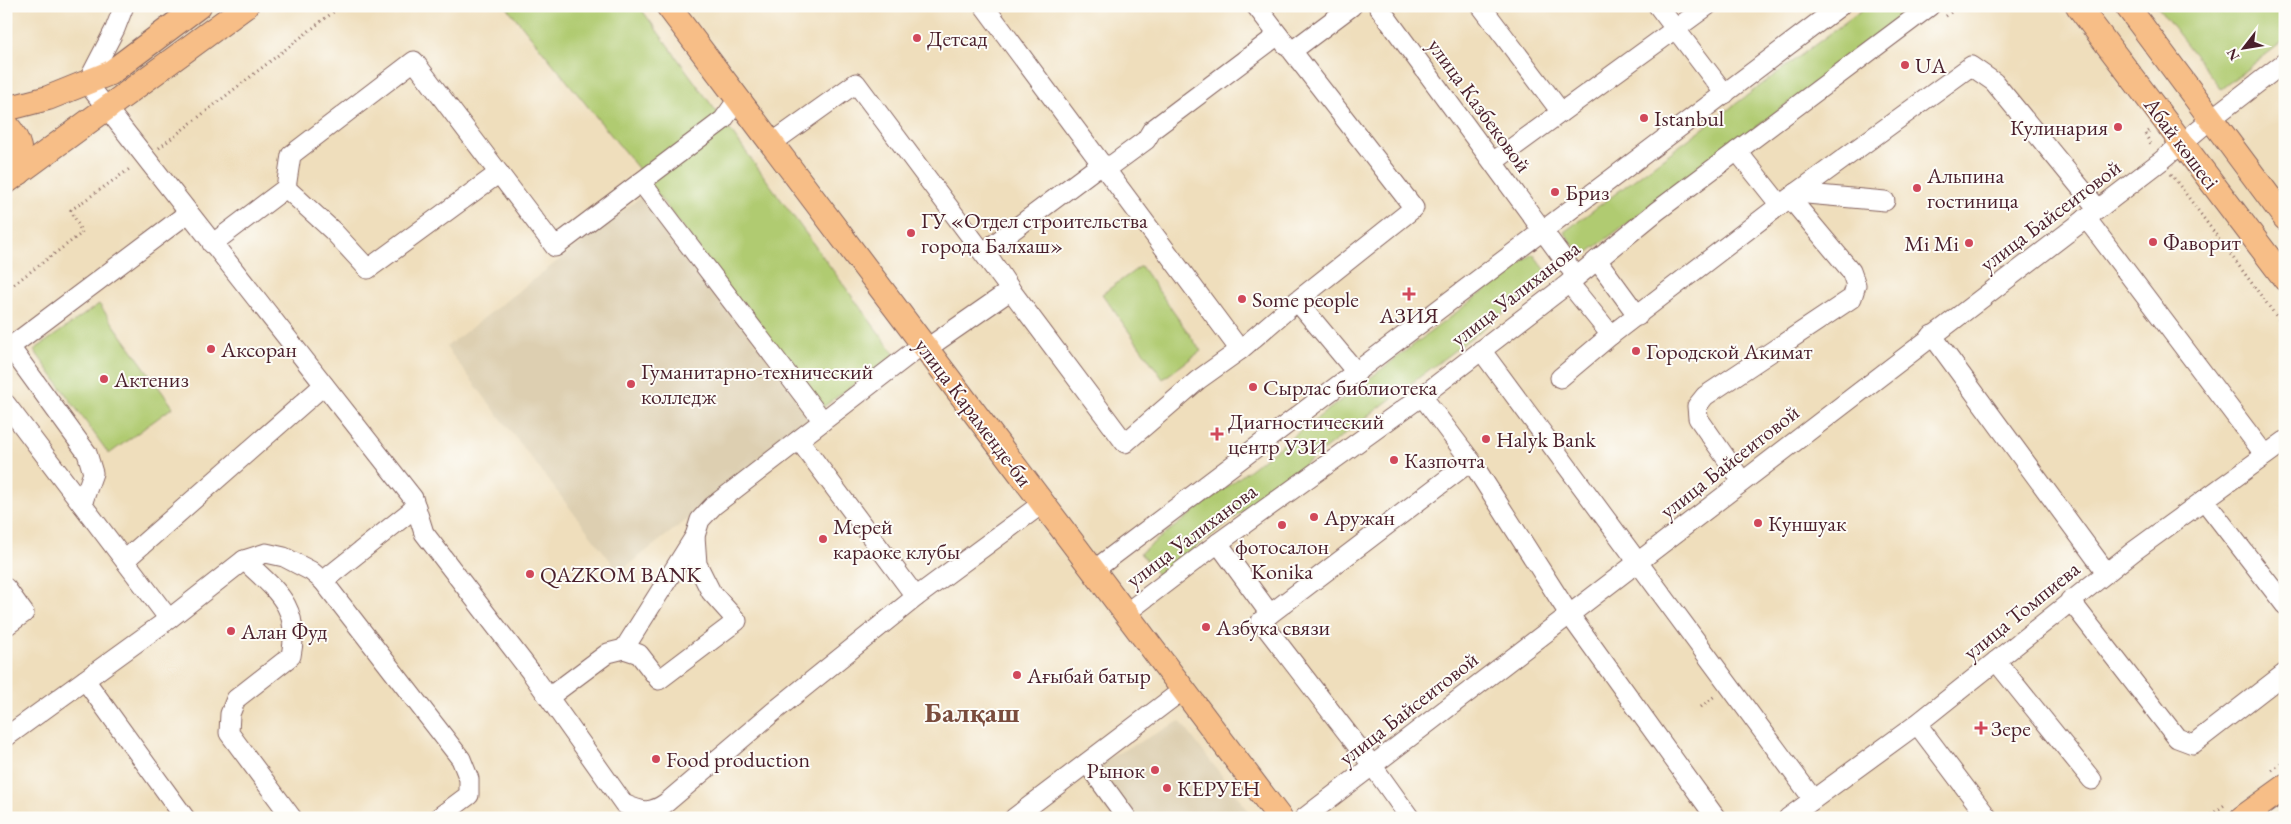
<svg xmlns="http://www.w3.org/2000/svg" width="2291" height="824" viewBox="0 0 2291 824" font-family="'EB Garamond',serif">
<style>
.built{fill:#ddcfb1}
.green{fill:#b0cb71;stroke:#7d754e}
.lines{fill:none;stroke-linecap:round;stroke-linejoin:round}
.minor-casing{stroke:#84625e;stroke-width:21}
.major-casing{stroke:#84625e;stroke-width:26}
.path{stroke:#84625e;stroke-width:3;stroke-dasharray:1 4;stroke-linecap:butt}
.minor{stroke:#fff;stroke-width:19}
.major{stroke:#f7be87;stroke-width:24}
.poi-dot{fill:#d1495b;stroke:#fdfcf7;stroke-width:2}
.labels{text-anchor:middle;stroke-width:4;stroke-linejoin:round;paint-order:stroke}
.poi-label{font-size:22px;fill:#4a1f2b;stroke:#fdfcf7;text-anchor:start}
.street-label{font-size:22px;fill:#4a1f2b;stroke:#fdfcf7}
.district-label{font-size:28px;font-weight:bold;fill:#7a4c3d;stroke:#fdfcf7}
</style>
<rect width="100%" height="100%" fill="#fdfcf7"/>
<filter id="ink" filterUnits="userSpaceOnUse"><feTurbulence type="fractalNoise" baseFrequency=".02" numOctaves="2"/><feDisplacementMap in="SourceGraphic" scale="10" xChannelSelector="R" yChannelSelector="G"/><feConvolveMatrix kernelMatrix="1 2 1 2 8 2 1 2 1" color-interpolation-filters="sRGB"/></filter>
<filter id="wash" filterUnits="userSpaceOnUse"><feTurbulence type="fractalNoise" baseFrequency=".0096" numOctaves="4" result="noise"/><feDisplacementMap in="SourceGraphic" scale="20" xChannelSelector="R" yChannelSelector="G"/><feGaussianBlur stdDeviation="1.12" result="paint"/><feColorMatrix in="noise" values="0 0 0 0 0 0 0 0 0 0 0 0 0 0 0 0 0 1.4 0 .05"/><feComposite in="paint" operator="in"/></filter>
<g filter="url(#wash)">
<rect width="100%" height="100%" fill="#efdebc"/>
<g class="built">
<path d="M642,196L816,420L619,572L446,347Z"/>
<path d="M1180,721L1254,818H1112L1083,779L1103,761Z"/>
</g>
<g class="green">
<path d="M506,6H639L895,355L819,410L637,167Z"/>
<path d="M1867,6H1918L1582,257L1564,232Z"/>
<path d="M2157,6H2285V40L2221,89Z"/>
<path d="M1533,254L1551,277L1158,576L1140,553Z"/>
<path d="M1141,266L1201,351L1163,379L1102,294Z"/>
<path d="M99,304L173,407L109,454L34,350Z"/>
</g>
</g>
<g filter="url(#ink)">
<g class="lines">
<defs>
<g id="minor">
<path d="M124,6L115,29L87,83L413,498L424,533L530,671L624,804C642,812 650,814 666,803L772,713L916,597L1043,503"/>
<path d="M984,6L1240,350"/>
<path d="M1256,6L1286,45"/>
<path d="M1378,6L1576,276"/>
<path d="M1481,6L1561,112"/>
<path d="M1658,6L1725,94"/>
<path d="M772,143L856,83L1125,443L1198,380L1240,350L1297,301L1414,208L1292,51L1352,6"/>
<path d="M1737,151L1780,205L1971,66L1994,82L2098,209"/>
<path d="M1493,162L1707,6"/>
<path d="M641,182L823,421"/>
<path d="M286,188L333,231L368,269L499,173"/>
<path d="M1796,193L1885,201"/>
<path d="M2086,218L2265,455"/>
<path d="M212,244L286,188L291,155L414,61L555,247L723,120L738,99"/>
<path d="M1597,260L1638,316"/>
<path d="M1569,283L1611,335"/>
<path d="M1297,301L1357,373"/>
<path d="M1932,335L2106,572"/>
<path d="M10,347L87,453L93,473L82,504"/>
<path d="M926,349L1011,290L985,251L1100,165H1112L1146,140L1152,130L1278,35"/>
<path d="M6,350L188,213"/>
<path d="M1481,350L1813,799"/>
<path d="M1560,378L1611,335L1780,205"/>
<path d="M1422,396L1471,461"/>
<path d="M6,404L169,619"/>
<path d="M799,440L916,597"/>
<path d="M1742,481L1698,418L1697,406L1705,396L1852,298L1856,285L1851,271L1790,198"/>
<path d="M2204,500L2285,605"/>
<path d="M416,507L323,581L461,759L469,779V795L438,818"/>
<path d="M1218,543L1270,614"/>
<path d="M125,560L324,385"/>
<path d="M244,560C277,591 301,607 291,656L236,699L230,714L229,733L292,818"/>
<path d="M1094,570L1840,6"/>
<path d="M6,588L24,613L6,626"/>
<path d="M2070,600L2177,738L2193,744L2285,673"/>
<path d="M1126,613L1218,543L1422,396L1569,283L1657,211L1930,6"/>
<path d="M624,649L695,536"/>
<path d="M1996,661L2092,780"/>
<path d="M85,680L185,818"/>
<path d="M549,697L608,653L624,649L639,654L659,680L737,621L711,592L697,564L695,536L700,520L713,506L923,344"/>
<path d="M1917,724L1988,818"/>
<path d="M6,737L169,619L244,560L266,553L284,557L311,571L323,581"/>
<path d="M1087,763L1127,818"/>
<path d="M1014,818L1184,689"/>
<path d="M1304,818L2161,161L2211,119L2285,62"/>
<path d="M1410,818L1372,765L1261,621L1471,461L1569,614L1716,818"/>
<path d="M1788,818L1917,724L2134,551L2285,441"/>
</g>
<g id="major">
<path d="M668,6L1280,818"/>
<path d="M2078,6L2285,279"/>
<path d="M2127,6L2285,218"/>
<path d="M6,109L48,98L110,73L199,6"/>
<path d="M6,124C21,142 21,151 19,173"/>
<path d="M6,182L246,6"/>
<path d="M2242,818L2285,787"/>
</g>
</defs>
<use href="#minor" class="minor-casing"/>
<use href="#major" class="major-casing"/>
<g class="path">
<path d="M1946,16L1959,6"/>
<path d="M2149,131L2145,134L2152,146"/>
<path d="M159,148L341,6"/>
<path d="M2171,174L2285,328"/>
<path d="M6,290L82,233L71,210L131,168"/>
<path d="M1701,707L1716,695"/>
<path d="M2272,770L2285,760"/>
<path d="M2207,818L2227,803"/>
</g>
<use href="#minor" class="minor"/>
<use href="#major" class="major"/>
</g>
</g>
<g class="poi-dot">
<circle cx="917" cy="38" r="5"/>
<circle cx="1905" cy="65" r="5"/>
<circle cx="1644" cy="118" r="5"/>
<circle cx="2118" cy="127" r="5"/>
<circle cx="1917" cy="188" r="5"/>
<circle cx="1555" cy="192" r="5"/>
<circle cx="911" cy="233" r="5"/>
<circle cx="2153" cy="242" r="5"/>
<circle cx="1969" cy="243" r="5"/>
<path d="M1406.5 286.5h5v5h5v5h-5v5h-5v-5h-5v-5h5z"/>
<circle cx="1242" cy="299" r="5"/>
<circle cx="211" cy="349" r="5"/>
<circle cx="1636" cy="351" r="5"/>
<circle cx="104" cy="379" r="5"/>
<circle cx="631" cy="384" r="5"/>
<circle cx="1253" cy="387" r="5"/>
<path d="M1214.5 426.5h5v5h5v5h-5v5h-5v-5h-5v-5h5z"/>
<circle cx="1486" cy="439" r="5"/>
<circle cx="1394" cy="460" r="5"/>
<circle cx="1314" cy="517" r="5"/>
<circle cx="1758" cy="523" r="5"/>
<circle cx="1282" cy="525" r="5"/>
<circle cx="823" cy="539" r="5"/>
<circle cx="530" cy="574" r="5"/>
<circle cx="1206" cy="627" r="5"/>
<circle cx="231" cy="631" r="5"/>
<circle cx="1017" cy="675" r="5"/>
<path d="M1978.5 720.5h5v5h5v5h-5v5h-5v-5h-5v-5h5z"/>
<circle cx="656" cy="759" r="5"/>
<circle cx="1155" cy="770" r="5"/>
<circle cx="1167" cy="788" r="5"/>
</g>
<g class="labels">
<g class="poi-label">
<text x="927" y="46">Детсад</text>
<text x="1915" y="73">UA</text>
<text x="1654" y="126">Istanbul</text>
<text x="2108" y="135" text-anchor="end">Кулинария</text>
<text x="1927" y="183">Альпина<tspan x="1927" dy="25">гостиница</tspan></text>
<text x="1565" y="200">Бриз</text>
<text x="921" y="228">ГУ «Отдел строительства<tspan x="921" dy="25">города Балхаш»</tspan></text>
<text x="2163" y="250">Фаворит</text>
<text x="1959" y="251" text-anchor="end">Mi Mi</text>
<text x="1252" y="307">Some people</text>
<text x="1409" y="323" text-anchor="middle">АЗИЯ</text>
<text x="221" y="357">Аксоран</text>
<text x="1646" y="359">Городской Акимат</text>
<text x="641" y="379">Гуманитарно-технический<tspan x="641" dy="25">колледж</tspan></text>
<text x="114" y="387">Актениз</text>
<text x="1263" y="395">Сырлас библиотека</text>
<text x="1228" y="429">Диагностический<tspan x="1228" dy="25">центр УЗИ</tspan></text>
<text x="1496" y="447">Halyk Bank</text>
<text x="1404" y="468">Казпочта</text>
<text x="1324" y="525">Аружан</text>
<text x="1768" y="531">Куншуак</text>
<text x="833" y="534">Мерей<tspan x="833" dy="25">караоке клубы</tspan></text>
<text x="1282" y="554" text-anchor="middle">фотосалон<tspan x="1282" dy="25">Konika</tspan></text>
<text x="540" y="582">QAZKOM BANK</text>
<text x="1216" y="635">Азбука связи</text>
<text x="241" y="639">Алан Фуд</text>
<text x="1027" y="683">Ағыбай батыр</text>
<text x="1991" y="736">Зере</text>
<text x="666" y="767">Food production</text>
<text x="1145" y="778" text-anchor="end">Рынок</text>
<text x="1177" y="796">КЕРУЕН</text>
</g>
<g class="street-label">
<text transform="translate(1480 105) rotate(54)" y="8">улица Казбековой</text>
<text transform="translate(2182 143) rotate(53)" y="8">Абай көшесі</text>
<text transform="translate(2050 215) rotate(-37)" y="8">улица Байсеитовой</text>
<text transform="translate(1515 293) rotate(-38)" y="8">улица Уалиханова</text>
<text transform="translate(974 412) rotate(53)" y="8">улица Караменде-би</text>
<text transform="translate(1729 461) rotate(-38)" y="8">улица Байсеитовой</text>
<text transform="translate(1191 535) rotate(-37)" y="8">улица Уалиханова</text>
<text transform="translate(2021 610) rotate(-39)" y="8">улица Томпиева</text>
<text transform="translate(1408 708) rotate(-38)" y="8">улица Байсеитовой</text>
</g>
<g class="district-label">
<text x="972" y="722">Балқаш</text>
</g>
</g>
<rect width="2291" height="824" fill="none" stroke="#fdfcf7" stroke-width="25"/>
<g transform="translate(2244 48) rotate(239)" stroke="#fdfcf7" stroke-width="4" paint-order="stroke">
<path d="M0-4L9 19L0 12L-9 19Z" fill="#4a1f2b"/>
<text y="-8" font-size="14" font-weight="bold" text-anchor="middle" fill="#4a1f2b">N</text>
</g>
</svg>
